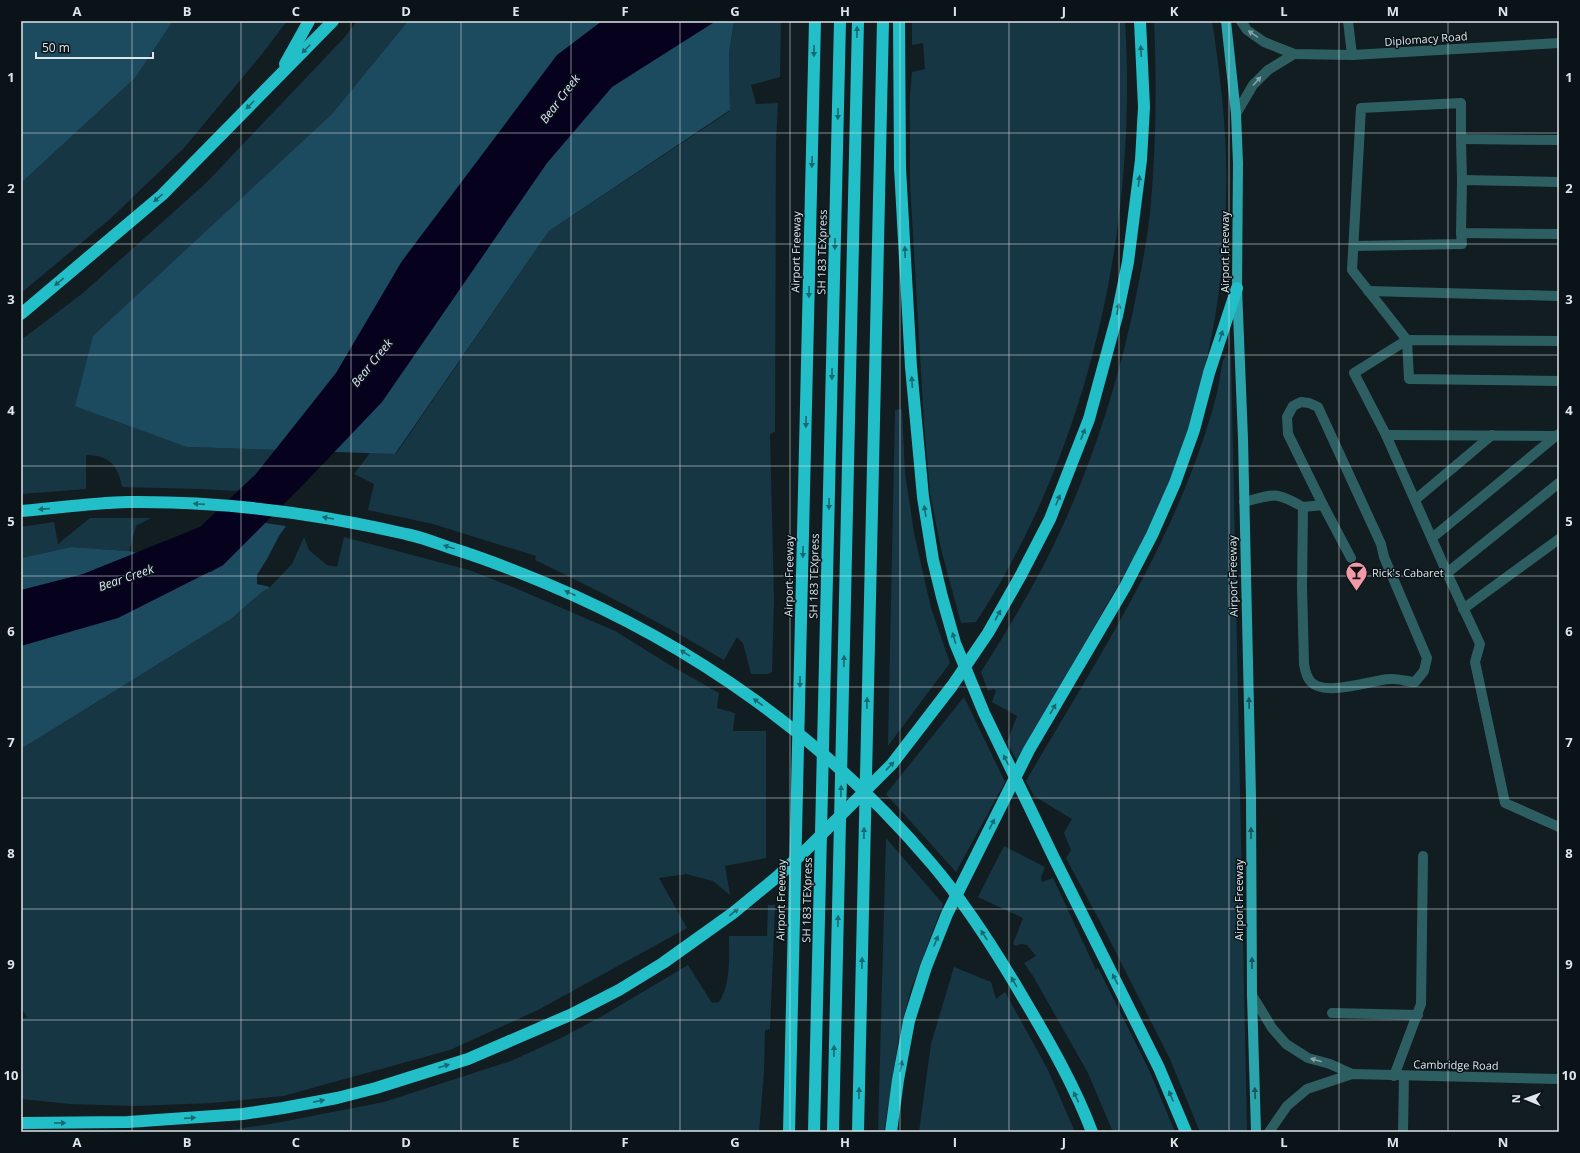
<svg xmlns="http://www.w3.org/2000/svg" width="1580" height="1153" viewBox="0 0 1580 1153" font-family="'Open Sans',sans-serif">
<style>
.green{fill:#173644}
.forest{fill:#1c4a5e}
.water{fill:#06021d}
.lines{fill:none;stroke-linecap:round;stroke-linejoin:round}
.minor{stroke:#2d5f62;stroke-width:10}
.major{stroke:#2ca4ab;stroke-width:10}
.highway{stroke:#23bfc8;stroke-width:12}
.oneway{fill:#166970}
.oneway2{fill:#86a2a6}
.oneway3{fill:#19545a}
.grid{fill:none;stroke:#dfe6ea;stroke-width:1;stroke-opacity:0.55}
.labels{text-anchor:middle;stroke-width:3;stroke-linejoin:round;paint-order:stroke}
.street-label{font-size:11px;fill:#dfe6ea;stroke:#091318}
.poi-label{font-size:11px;fill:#dfe6ea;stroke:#091318;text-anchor:start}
.water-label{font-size:12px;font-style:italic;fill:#e0e1fb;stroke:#091318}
.neatline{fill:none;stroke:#dfe6ea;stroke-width:1.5}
.grid-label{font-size:13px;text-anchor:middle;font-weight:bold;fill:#dfe6ea}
</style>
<rect width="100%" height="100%" fill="#121d21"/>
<g class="green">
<path d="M173,21H287L262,54L184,148L110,219L21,293V183L135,78Z"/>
<path d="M357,21H408L331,115L187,447L275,450L256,474L238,491L199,489L122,487C118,465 109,455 86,455V489L21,494V340L83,293L206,183L344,38Z"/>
<path d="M734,21H781L780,77L751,85L756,104L778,103L776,143L775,432L770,434L774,599L772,672L768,674H751L743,643L737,637L724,660C663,624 600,591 535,560L536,556L433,524L368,510L374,484L354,474L370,453L396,454L549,231L730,111L729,53Z"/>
<path d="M912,21H1125C1138,226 1089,449 976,622L961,623L941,549L930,493L924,424L910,183V96L912,72L925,69L923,43L912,45Z"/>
<path d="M1154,21H1212C1221,79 1228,139 1226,198C1224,315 1196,434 1144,538C1133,560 1120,582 1107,604C1078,656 1047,709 1017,761L1007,742L1017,716L992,702L996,691L994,689L988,691L981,672C1001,640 1021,608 1039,574C1082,493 1112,405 1132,316C1139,282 1146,248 1150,214C1156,149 1157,86 1154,21Z"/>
<path d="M1226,356H1231L1247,1132H1200L1170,1059L1104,929L1066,858L1071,850L1064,833L1072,819L1034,796L1026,781C1096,661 1175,542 1213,408C1218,392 1220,376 1223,360Z"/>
<path d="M902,409L905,473L914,533L931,608L950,663L888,746L895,410Z"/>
<path d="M90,518H151L136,526L129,551L71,547L21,558V527L54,522L58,544Z"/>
<path d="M304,537L309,550L327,565L337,567L344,537L469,570L520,590L615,631L673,667L719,693L717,708L735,713L733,731H766V858L725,866L730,895L713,881L686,874L659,878L687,928L538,1010L450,1050L283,1096L212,1103L134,1106L70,1104L21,1099V1019L27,1017L21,1008V749L231,619L261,593L270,587L292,564Z"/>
<path d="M964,697L1005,782L956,872L886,794Z"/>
<path d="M886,838L943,904L910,992L899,1036L884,1132H878Z"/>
<path d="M1004,846L1045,867L1041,878L1042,882L1053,878L1096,970L1098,968L1149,1070L1175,1132H1113L1088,1073L1033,976L1024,963L1036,956L1027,945L1021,944L1016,946L1013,944L1023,918L978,897Z"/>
<path d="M768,905H775L770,1029L765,1030L764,1071L759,1132H218L276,1123L384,1102L511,1061L561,1038L604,1015L688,965L712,1003L719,1002C731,984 729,958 729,936H767Z"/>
<path d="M954,967L991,982L996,999L1005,992L1048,1070L1075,1132H919L931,1044Z"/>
</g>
<g class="forest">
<path d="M21,21H173L135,78L21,183Z"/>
<path d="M408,21H734L729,53L730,110L549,231L395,454L187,447L75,406L93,336L331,115Z"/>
<path d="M265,523L286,526L279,536L267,559L257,575V584L270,587L261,593L231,619L21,749V558L71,547L129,551L211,572L223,565Z"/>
</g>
<path class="water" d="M602,21H716L612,87L547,163L382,402L302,486L223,565L118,618L21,646V590L83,574L200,527L256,474L336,373L402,261L557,55Z"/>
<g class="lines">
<g class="minor">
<path d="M1241,21L1247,30L1264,42L1294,54L1352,55L1559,43"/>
<path d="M1348,21L1352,55"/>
<path d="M1236,114L1253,85L1268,70L1294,54"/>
<path d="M1461,139L1462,180"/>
<path d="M1559,182L1462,180L1461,233L1559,234"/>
<path d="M1354,246L1462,244L1461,233"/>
<path d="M1368,291L1559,296"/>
<path d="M1559,341L1407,340L1409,379L1559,381"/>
<path d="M1386,435L1556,436L1559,434"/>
<path d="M1559,483L1447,573L1480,644L1475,662L1505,803L1559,827"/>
<path d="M1415,500L1492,435"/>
<path d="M1244,502C1275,494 1275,491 1303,507L1302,587L1304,664C1305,670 1306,677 1311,682C1326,697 1371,680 1390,679C1397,678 1408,682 1415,682L1424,671L1427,658L1384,557L1381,544L1318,407L1309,403L1301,402L1293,406L1287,417L1288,434L1323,505"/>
<path d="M1303,507L1323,505L1351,558"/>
<path d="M1432,538L1556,436"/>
<path d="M1447,573L1386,435L1354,373L1407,340L1352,270L1361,108L1461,103V139L1559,140"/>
<path d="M1463,609L1559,539"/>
<path d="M1252,995L1272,1028L1286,1044L1308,1058L1330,1064L1352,1074"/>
<path d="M1332,1013L1418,1015"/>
<path d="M1394,1076L1421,1004L1423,856"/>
<path d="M1269,1132L1287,1106L1307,1089L1352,1074L1559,1079"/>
<path d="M1403,1132L1404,1076"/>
</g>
<path class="major" d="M1226,21L1236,114L1238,163L1237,288L1243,439L1251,797L1252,995L1256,1132"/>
<g class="highway">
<path d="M899,21L900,168L911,367L923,497L933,560L942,597L955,643L984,713L1054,858L1159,1068L1186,1132"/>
<path d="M285,64L309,21"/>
<path d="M21,314L162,195L333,21"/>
<path d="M21,511C56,508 92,503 128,502C221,501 315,513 406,534C421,537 436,543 451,548C483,558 514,570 545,583C694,645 827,740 931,863C967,905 997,953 1025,1001C1050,1043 1075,1087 1092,1132"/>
<path d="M21,1123L128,1122L243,1114L283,1108L337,1098L376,1088L468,1059L570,1015L619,990L663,963L733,913L778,876L807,849L892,764L952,686L988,633L1021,575L1050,519L1089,419L1117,316L1128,262L1141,160L1144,107L1140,21"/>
<path d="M789,1132L815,21"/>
<path d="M814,1132L840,21"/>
<path d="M833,1132L858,21"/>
<path d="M858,1132L883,21"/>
<path d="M891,1132L898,1080L909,1021L926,967L947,914L1029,750L1125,587L1152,535L1175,483L1194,430L1209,373L1237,288"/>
</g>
</g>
<defs><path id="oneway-solid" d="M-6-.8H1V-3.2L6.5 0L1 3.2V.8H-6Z"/></defs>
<g class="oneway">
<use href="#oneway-solid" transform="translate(857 32) rotate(-89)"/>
<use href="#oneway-solid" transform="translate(306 49) rotate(135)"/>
<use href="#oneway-solid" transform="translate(814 51) rotate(91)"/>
<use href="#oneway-solid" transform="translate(1141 51) rotate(-93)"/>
<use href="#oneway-solid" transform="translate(250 105) rotate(135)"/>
<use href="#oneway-solid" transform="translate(838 114) rotate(91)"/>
<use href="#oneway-solid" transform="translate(812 162) rotate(92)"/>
<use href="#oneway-solid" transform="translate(1139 181) rotate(-83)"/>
<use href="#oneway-solid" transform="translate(158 198) rotate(139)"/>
<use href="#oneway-solid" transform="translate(835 244) rotate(91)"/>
<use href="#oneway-solid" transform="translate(905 252) rotate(-93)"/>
<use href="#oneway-solid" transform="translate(59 282) rotate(140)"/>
<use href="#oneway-solid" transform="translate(809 292) rotate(91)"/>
<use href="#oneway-solid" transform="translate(1118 309) rotate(-78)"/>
<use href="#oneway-solid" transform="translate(1221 336) rotate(-72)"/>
<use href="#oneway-solid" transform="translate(832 374) rotate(91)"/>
<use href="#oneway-solid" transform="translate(912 382) rotate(-94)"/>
<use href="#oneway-solid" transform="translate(806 422) rotate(91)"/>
<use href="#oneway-solid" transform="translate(1083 434) rotate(-69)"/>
<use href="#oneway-solid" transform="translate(1058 500) rotate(-68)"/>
<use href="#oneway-solid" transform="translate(199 504) rotate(-176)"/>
<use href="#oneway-solid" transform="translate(829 504) rotate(91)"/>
<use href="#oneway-solid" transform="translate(44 509) rotate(175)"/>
<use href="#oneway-solid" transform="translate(925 511) rotate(-99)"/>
<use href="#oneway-solid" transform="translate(328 518) rotate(-170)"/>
<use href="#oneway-solid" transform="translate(449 547) rotate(-162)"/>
<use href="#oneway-solid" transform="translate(803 552) rotate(91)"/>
<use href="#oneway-solid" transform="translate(570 593) rotate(-156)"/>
<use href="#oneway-solid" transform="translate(998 615) rotate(-61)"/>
<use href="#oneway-solid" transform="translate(954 638) rotate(-107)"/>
<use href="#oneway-solid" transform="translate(685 653) rotate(-149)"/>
<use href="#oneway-solid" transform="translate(844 661) rotate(-89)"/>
<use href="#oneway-solid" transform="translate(800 682) rotate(91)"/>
<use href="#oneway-solid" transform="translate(758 702) rotate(-144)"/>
<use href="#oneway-solid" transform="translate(867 703) rotate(-89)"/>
<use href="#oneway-solid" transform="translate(1053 709) rotate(-60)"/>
<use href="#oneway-solid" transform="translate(1006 760) rotate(-116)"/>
<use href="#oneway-solid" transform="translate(890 766) rotate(-47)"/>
<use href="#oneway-solid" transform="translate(841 791) rotate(-89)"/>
<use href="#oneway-solid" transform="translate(992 824) rotate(-63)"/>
<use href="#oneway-solid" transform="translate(864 833) rotate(-89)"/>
<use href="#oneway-solid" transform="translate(734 912) rotate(-39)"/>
<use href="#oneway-solid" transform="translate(838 921) rotate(-89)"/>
<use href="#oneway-solid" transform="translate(984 935) rotate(-123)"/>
<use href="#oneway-solid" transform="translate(936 941) rotate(-68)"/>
<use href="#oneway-solid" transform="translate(862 963) rotate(-89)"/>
<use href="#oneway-solid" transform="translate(1115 979) rotate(-117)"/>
<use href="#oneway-solid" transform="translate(1014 982) rotate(-120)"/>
<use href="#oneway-solid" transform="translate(834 1051) rotate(-89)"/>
<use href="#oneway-solid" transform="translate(444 1066) rotate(-17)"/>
<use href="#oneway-solid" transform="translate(901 1066) rotate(-79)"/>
<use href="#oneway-solid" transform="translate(859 1093) rotate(-89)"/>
<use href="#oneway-solid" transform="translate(1171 1096) rotate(-113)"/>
<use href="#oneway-solid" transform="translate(1076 1097) rotate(-116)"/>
<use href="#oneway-solid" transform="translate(319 1101) rotate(-11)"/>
<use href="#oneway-solid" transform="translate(190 1118) rotate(-4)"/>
<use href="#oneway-solid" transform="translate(60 1123)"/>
</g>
<g class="oneway2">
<use href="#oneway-solid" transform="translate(1253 34) rotate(-146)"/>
<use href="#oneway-solid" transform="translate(1257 81) rotate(-48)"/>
<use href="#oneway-solid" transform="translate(1316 1060) rotate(-164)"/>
</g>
<g class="oneway3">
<use href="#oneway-solid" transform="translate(1249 703) rotate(-91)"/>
<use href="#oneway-solid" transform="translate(1251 833) rotate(-90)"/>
<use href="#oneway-solid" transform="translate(1252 963) rotate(-90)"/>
<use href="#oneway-solid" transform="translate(1255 1093) rotate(-92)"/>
</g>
<path class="grid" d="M132,21V1132M241,21V1132M351,21V1132M461,21V1132M571,21V1132M680,21V1132M790,21V1132M900,21V1132M1009,21V1132M1119,21V1132M1229,21V1132M1339,21V1132M1448,21V1132M21,133H1559M21,244H1559M21,355H1559M21,466H1559M21,576H1559M21,687H1559M21,798H1559M21,909H1559M21,1020H1559"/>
<defs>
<symbol id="bar-pin" viewBox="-11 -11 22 30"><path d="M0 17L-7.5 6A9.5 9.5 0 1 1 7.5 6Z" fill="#f39aa9" stroke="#091318"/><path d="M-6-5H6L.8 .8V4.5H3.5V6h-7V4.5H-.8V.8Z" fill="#111"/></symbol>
</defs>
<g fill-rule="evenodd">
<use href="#bar-pin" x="1344" y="560" width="25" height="34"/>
</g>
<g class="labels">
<g class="street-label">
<text transform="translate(1426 39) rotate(-4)" y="4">Diplomacy Road</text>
<text transform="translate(796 252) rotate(-89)" y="4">Airport Freeway</text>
<text transform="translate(822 252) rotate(-89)" y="4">SH 183 TEXpress</text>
<text transform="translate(1225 252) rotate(-90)" y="4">Airport Freeway</text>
<text transform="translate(789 576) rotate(-89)" y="4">Airport Freeway</text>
<text transform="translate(814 576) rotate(-89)" y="4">SH 183 TEXpress</text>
<text transform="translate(1233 576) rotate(-91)" y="4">Airport Freeway</text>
<text transform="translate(781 900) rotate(-89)" y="4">Airport Freeway</text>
<text transform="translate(807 900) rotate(-89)" y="4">SH 183 TEXpress</text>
<text transform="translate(1239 900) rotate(-90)" y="4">Airport Freeway</text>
<text transform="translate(1456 1065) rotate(1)" y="4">Cambridge Road</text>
</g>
<g class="poi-label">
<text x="1372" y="577">Rick's Cabaret</text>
</g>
<g class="water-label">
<text transform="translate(560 99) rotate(-53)" y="4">Bear Creek</text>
<text transform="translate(372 363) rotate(-51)" y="4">Bear Creek</text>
<text transform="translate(126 578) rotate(-19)" y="4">Bear Creek</text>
</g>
</g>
<rect width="1580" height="1153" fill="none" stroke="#091318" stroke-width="44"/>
<g transform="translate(1526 1099) rotate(271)" stroke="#091318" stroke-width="3" paint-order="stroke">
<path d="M0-3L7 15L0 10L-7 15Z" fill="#dfe6ea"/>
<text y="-6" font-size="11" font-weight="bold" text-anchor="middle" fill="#dfe6ea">N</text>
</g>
<path d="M36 52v6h117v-6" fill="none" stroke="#dfe6ea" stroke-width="2"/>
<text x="42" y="52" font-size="12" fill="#dfe6ea" stroke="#091318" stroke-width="3" paint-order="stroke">50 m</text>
<rect x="22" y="22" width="1536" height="1109" class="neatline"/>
<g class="grid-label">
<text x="77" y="16">A</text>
<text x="187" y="16">B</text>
<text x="296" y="16">C</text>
<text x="406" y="16">D</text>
<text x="516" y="16">E</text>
<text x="625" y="16">F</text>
<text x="735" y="16">G</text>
<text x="845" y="16">H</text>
<text x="955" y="16">I</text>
<text x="1064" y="16">J</text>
<text x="1174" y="16">K</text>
<text x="1284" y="16">L</text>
<text x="1393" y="16">M</text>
<text x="1503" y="16">N</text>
<text x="11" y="82">1</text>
<text x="1569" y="82">1</text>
<text x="11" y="193">2</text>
<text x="1569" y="193">2</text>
<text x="11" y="304">3</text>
<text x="1569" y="304">3</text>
<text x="11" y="415">4</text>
<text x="1569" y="415">4</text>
<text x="11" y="526">5</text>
<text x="1569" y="526">5</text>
<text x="11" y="636">6</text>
<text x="1569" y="636">6</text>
<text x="11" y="747">7</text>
<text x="1569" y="747">7</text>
<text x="11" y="858">8</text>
<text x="1569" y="858">8</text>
<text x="11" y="969">9</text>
<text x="1569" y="969">9</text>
<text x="11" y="1080">10</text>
<text x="1569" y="1080">10</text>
<text x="77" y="1147">A</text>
<text x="187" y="1147">B</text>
<text x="296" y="1147">C</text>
<text x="406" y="1147">D</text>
<text x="516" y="1147">E</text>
<text x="625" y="1147">F</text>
<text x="735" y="1147">G</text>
<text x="845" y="1147">H</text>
<text x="955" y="1147">I</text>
<text x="1064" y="1147">J</text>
<text x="1174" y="1147">K</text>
<text x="1284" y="1147">L</text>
<text x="1393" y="1147">M</text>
<text x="1503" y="1147">N</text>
</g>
</svg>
